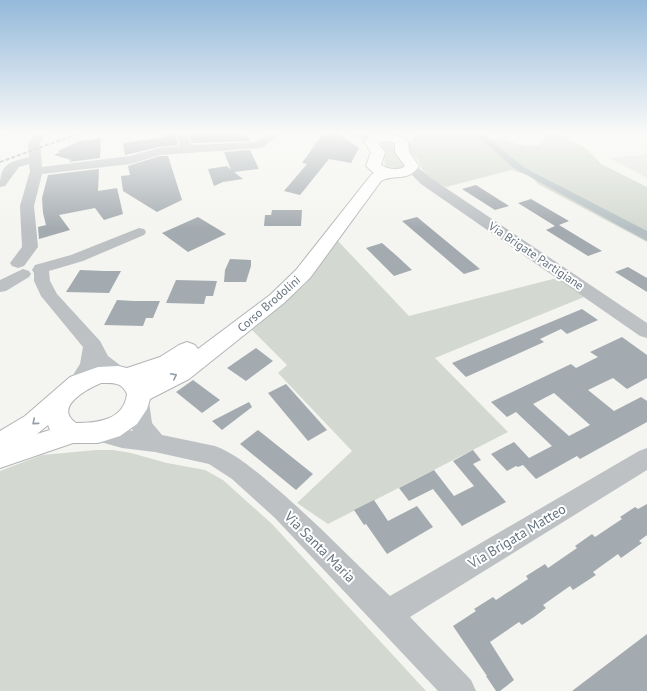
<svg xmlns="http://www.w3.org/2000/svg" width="647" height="691" viewBox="0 0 647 691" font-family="'PT Sans',sans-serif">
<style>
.built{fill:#e4e6e4}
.green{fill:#d3d9d0}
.water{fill:#b6c0c4}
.building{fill:#a4abb0;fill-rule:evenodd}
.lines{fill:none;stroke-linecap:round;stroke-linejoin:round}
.major-casing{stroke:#b1b5b8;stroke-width:2}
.minor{fill:#bdc1c4;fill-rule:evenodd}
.major{fill:#fff;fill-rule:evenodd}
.rail{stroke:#9fa4a9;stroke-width:2;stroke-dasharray:4 2;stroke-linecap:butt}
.oneway{stroke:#939da5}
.labels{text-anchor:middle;stroke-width:4;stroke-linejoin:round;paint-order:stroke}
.street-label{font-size:12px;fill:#65737f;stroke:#fff}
.near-street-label{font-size:14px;fill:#65737f;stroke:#fff}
</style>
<rect width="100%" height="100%" fill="#f4f4f0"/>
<path class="built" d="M647,154V178L609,158L641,155Z"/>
<g class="green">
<path d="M417,133H475C483,139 492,142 503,138C510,143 530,148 538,145C541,144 543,141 545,139L544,135L542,133H562L571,141L579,144L588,150L601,164L647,187V242L538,184L531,176L511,170L446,187L430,179L422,169L419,161L409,151L408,144Z"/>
<path d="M387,141L393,143L404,165L402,168L391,169L385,166L384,152L381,143Z"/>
<path d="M338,241L409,316L557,278L584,297L435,358L508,432L328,524L297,503L352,451L278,373L287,365L252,330L306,284Z"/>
<path d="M96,450H113L131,453L167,463L205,470L223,480L272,524L426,691H0V471L42,455Z"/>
</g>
<path class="water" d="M475,133H482L525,168L647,231V241L512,167Z"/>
<g class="building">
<path d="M167,133H175L178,145L159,147L125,155L123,143L164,137V135H168Z"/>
<path d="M187,133H245L250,141L192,143Z"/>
<path d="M331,133H337L359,148L351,163L329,159L300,195L284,191L307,164L302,163L322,135Z"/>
<path d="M101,138L100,158L69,162L71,160L54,155L60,152L58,151L80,141Z"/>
<path d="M250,150L259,169L234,172L243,179L223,182L214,186L208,169L227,166L231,170L224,152Z"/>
<path d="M160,156H168L182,200L157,212L123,191L121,176L130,175L128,166Z"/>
<path d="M99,169L98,191L117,188L123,214L104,220L95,208L59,215L70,230L39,239L38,227L46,225L43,213L42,198L48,175Z"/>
<path d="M476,185L509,206L495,210L462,189Z"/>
<path d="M531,199L569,221L559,225L602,251L588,256L546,230L555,226L518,203Z"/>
<path d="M272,210H302L301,226H264L265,215H271Z"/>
<path d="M198,217L226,234L188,252L162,233Z"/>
<path d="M417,217L440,236L480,269L464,274L402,221Z"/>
<path d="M382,243L398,257L412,270L394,276L366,248Z"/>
<path d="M230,259L251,260V266L246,282H224L225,270Z"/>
<path d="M628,267L647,278V292L615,272Z"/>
<path d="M80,270L105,271H121L109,293L66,292Z"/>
<path d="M176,280L217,281L213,296H206L204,304L166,303Z"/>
<path d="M117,300L134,301H160L153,318H146L143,326L104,325Z"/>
<path d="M582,309L598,320L567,334L561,329L540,339L544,342L466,377L452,363Z"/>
<path d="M622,337L647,355V378L627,389L613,378L588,390L614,411L641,397L647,401V422L580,459L577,456L536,479L523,465L518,467L516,466L507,471L491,454L514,442L529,458L552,446L516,412L507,417L491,402L571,364L576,368L598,357L590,352ZM554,393L590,425L569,436L533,404Z"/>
<path d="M256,348L273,361L246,381L227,368Z"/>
<path d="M193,380L220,400L202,413L176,392Z"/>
<path d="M286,384L327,430L308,441L268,393Z"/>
<path d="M249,402L252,407L222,430L212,421Z"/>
<path d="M258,430L313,474L296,490L240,444Z"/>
<path d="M473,450L481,460L473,464L506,502L462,526L433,489L409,501L399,488L434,470L454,496L474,486L453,461Z"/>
<path d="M374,500L388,521L417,506L433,527L387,554L366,524L364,525L354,510Z"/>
<path d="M647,504V535L639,541L642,543L621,558L618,554L593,572L596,575L573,590L570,586L543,605L546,608L534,617L522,625L519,622L490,642L514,680L500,691H496L486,676H487L453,626L476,611L474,609L493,597L496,600L528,579L526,576L545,564L548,568L577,548L575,546L592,534L595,537L622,519L620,517L635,507L638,509Z"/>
<path d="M647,634V691H572Z"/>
</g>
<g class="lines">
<defs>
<path id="major" d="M385,133L406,138L408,141L409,152L419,166C407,183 395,173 381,181L310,278L284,303L189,379L150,399L147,409L137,424L120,436L98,443H73L0,468V431L25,416L70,377L98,367L118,366L127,368L160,357L179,345L187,342L195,345L198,349L270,295L296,270L371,175L374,173L366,166L371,152L364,142L371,135ZM385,141L395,143V152L405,166L404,167C396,171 388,169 381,165L385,152L378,143ZM101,383C111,383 122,381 127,394C124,420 98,423 76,423C53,407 87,389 101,383ZM48,425L50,430L37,434Z"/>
</defs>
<use href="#major" class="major-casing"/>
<g class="minor">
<path d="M0,133H11L9,135L0,136Z"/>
<path d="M36,133H47L40,143L42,167L130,156L159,148L180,146L176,133H186L191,145L256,142L268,133H281L263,147L259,148L160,155L131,164L42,174L34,206L38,247L24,266L18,268L12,266L10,263L22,247L20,206L30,171L29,164L19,167L5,186L0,187C0,164 9,162 29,157L28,143Z"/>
<path d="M350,133H366L381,136L383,138L381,140L377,141L351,136Z"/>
<path d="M411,164L415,165L431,178L647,323V338L640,336L421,184L405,168L407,165Z"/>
<path d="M139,228L144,229L146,232L144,235L83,261L49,271L50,281L57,294L100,341L108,356L125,369L128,374L125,379C113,383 107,376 98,369L85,388L78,390L71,388L68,383L80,364L83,347L41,296L34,281V273L32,270L35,265L71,255Z"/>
<path d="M23,269L29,271L31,274L29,277L6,291L0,292V280Z"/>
<path d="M138,394L145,396L149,402L152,423L162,435L215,446C236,454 253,469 270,483C312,518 350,558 390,596L639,451L647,448V470L410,617L471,680L476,691H438L275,518L232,479L209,464L155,452L122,448L90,439L87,433L90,427L98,424L133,431C128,422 126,406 131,396Z"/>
</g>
<use href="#major" class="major"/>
<path class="rail" d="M0,162L80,133"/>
</g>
<defs><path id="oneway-chevron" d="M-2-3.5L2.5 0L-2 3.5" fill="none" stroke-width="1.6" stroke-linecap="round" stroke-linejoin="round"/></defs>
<g class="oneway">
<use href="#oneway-chevron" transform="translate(174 376) rotate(-27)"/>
<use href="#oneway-chevron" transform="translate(35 422) rotate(140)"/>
</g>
<linearGradient id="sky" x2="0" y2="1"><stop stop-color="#94b9da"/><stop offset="0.58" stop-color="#fafaf8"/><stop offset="1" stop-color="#fafaf8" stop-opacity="0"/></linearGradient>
<rect width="647" height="229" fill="url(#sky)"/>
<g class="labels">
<g class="street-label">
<text transform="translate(536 256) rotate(34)" y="4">Via Brigate Partigiane</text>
<text transform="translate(269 304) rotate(-41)" y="4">Corso Brodolini</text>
</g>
<g class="near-street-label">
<text transform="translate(517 536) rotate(-31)" y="5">Via Brigata Matteo</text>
<text transform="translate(320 547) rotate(45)" y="5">Via Santa Maria</text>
</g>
</g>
</svg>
